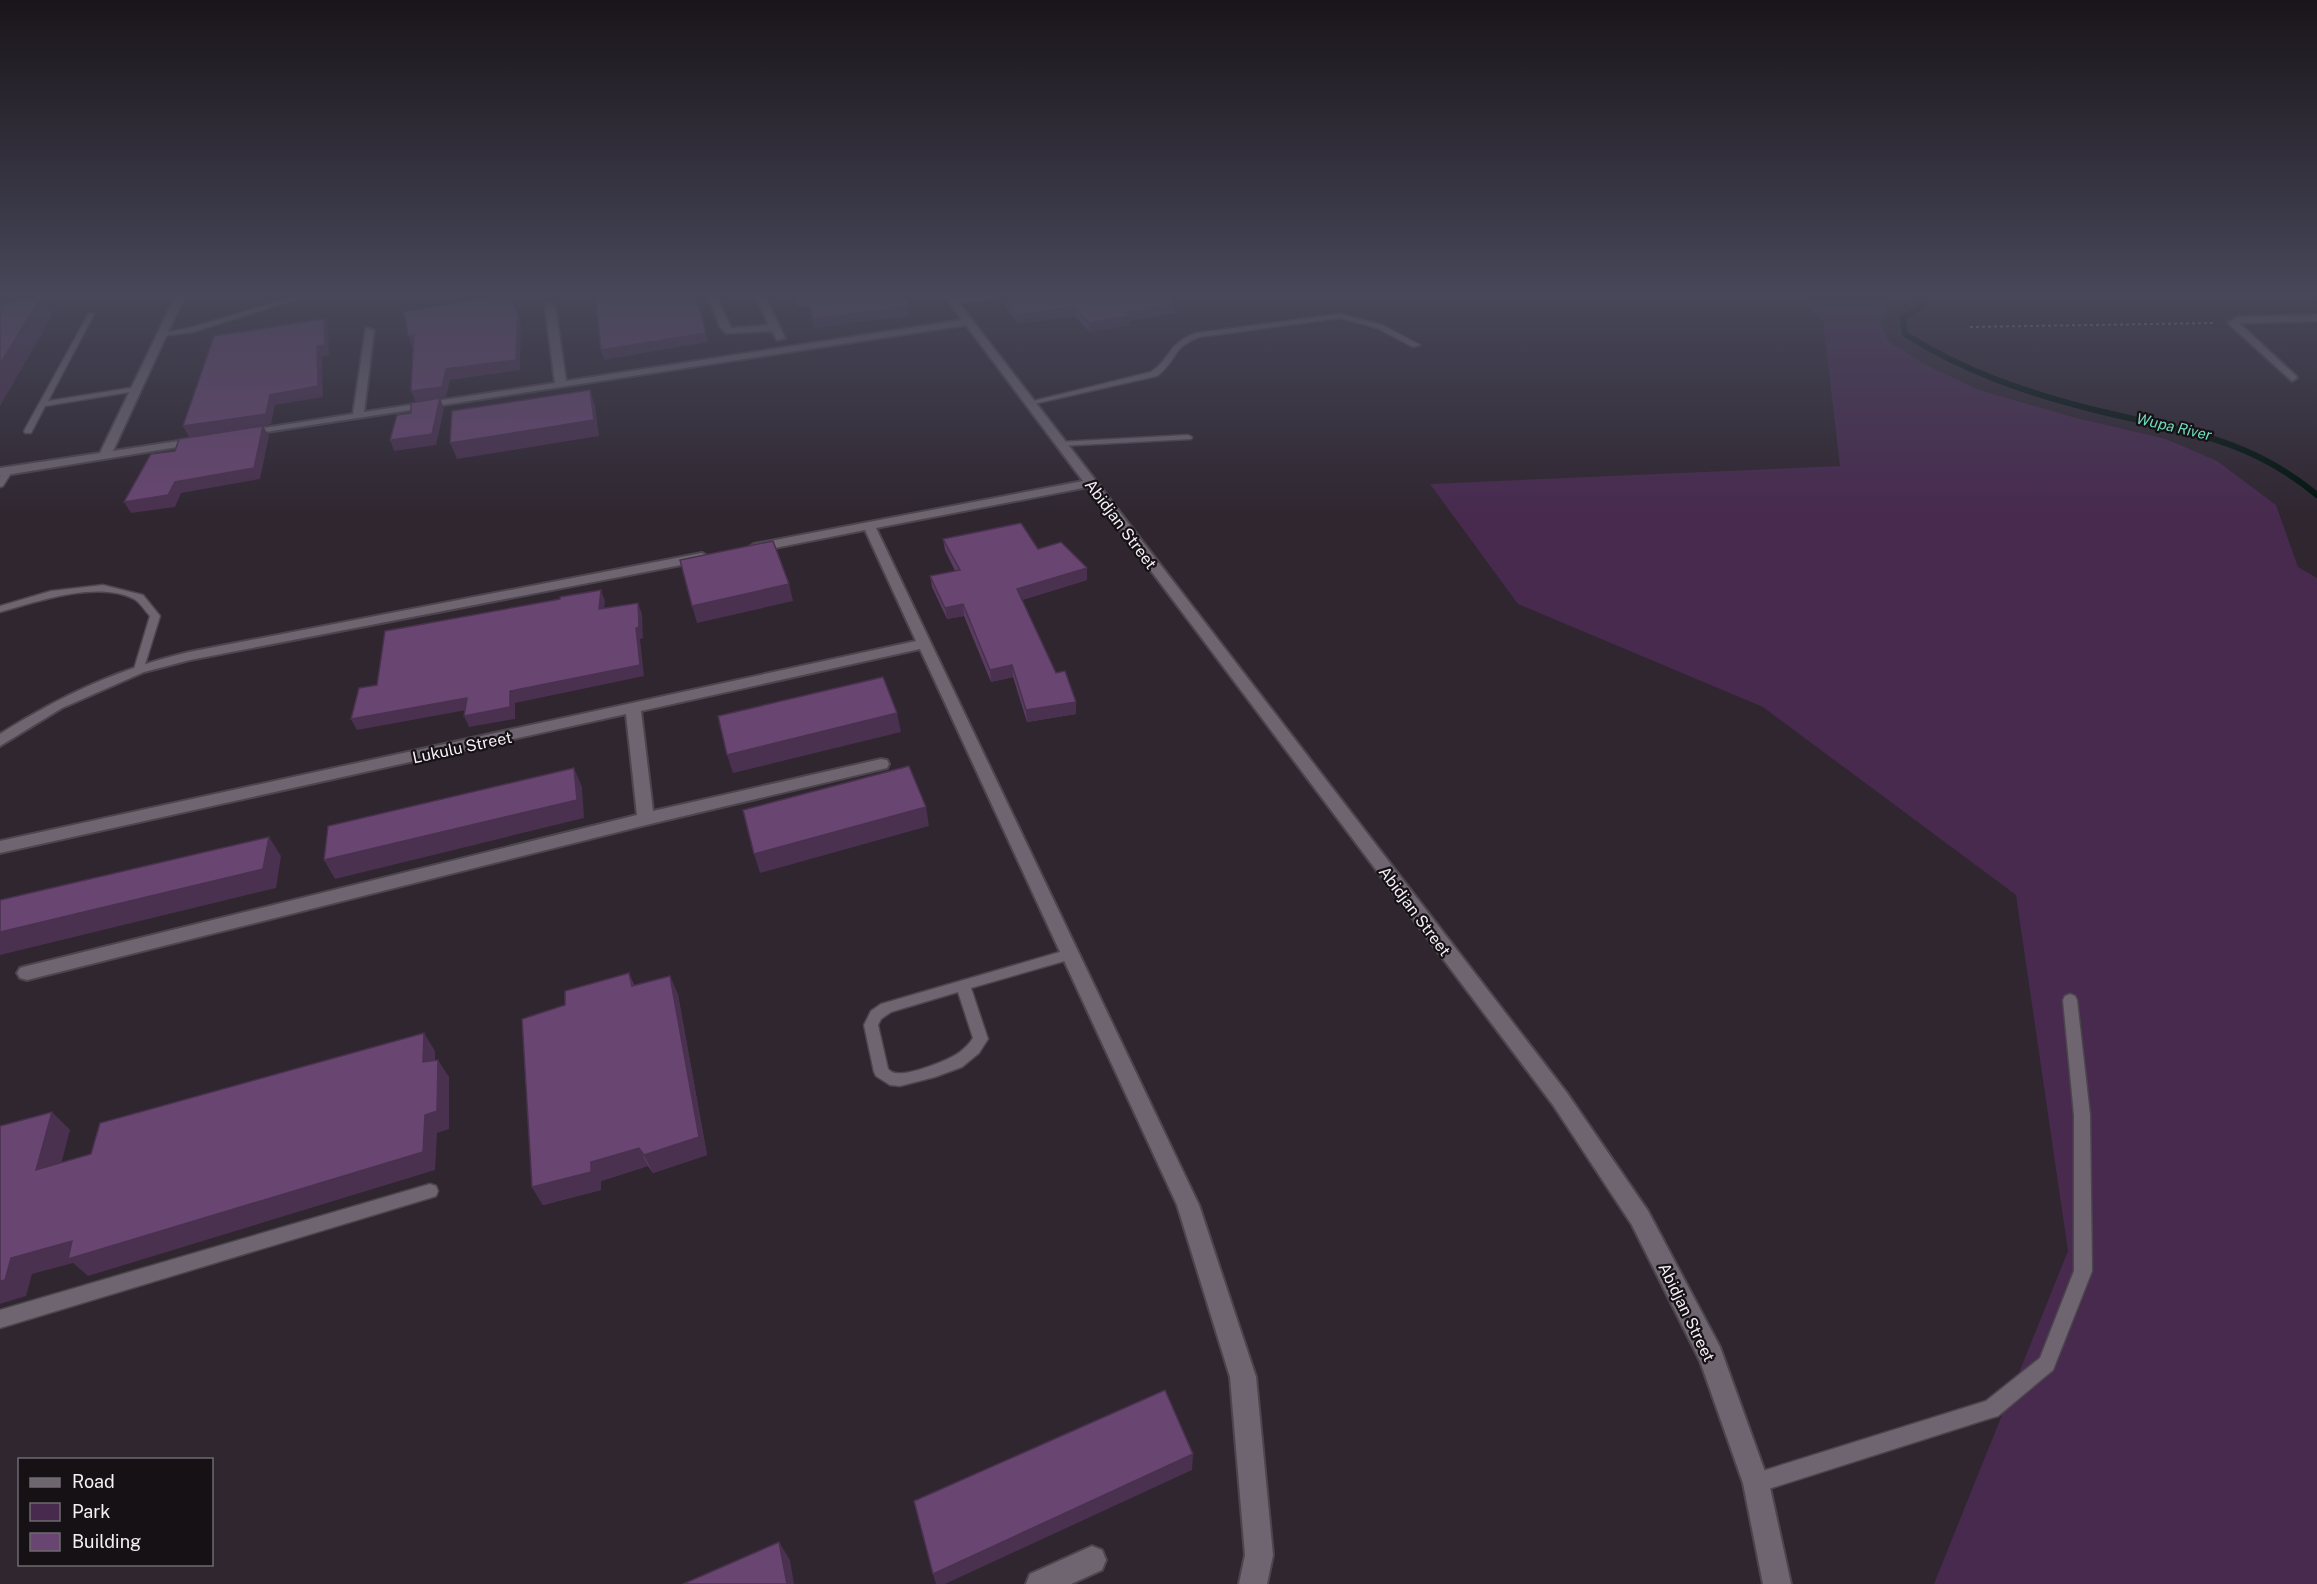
<svg xmlns="http://www.w3.org/2000/svg" width="2317" height="1584" viewBox="0 0 2317 1584" font-family="'Public Sans',sans-serif">
<style>
.green{fill:#482a4f}
.lines{fill:none;stroke-linecap:round;stroke-linejoin:round}
.stream{stroke:#00130d;stroke-width:6}
.service-casing{stroke:#4c454d;stroke-width:3}
.minor-casing{stroke:#4c454d;stroke-width:4}
.path{stroke:#958d96;stroke-width:2;stroke-dasharray:3 3;stroke-linecap:butt}
.service{fill:#6e6570;fill-rule:evenodd}
.minor{fill:#6e6570;fill-rule:evenodd}
.wall{fill:#5a3c61}
.shaded-wall{fill:#4a314f}
.building{fill:#694671;stroke:#4a314f;stroke-width:1.5}
.labels{text-anchor:middle;stroke-width:4.5;stroke-linejoin:round;paint-order:stroke}
.far-water-label{font-size:15px;font-style:italic;fill:#70dcbe;stroke:#151115}
.street-label{font-size:16px;fill:#f5eff6;stroke:#151115}
</style>
<rect width="100%" height="100%" fill="#2f2630"/>
<path class="green" d="M1796,295H1886V311L1880,322L1888,341L1926,365L1979,390L2076,418L2166,439L2217,461L2276,505L2298,567L2317,578V1584H1934L2068,1251L2016,895L1763,707L1518,604L1430,484L1840,466L1823,321Z"/>
<g class="lines">
<path class="stream" d="M1913,295L1922,301L1917,310L1903,318L1905,334C1963,371 2027,393 2095,410C2180,431 2246,436 2317,495"/>
<defs>
<g id="service">
<path d="M301,295H310L193,332L162,336L158,334L189,328Z"/>
<path d="M89,313L94,314L48,401L136,387L140,389L136,391L45,406L31,433H25L24,431Z"/>
<path d="M1340,314L1382,325L1420,345L1413,347L1377,328L1340,318L1200,337C1171,347 1178,360 1157,376L1029,405L1025,403L1151,372C1173,357 1166,344 1196,333Z"/>
<path d="M1188,435L1192,437L1191,439L1060,446L1056,444L1060,442Z"/>
<path d="M9,467L13,470L3,486L0,487V477L6,468Z"/>
<path d="M103,585L143,595L160,616L143,671H135L134,669L150,616C145,611 140,602 134,599C97,580 37,602 0,612V606L51,591Z"/>
<path d="M1070,949L1075,950L1077,954L1075,958L971,988L988,1039L979,1053L962,1067L935,1077L900,1086L890,1085L876,1076L874,1072L864,1025L871,1011L881,1004ZM958,992L973,1038C970,1043 965,1048 960,1052C950,1060 908,1076 896,1073C892,1073 891,1071 888,1069L878,1025L881,1019L891,1012Z"/>
<path d="M2070,994L2075,996L2077,1000L2090,1115L2092,1271L2053,1370L1998,1416L1991,1418L1756,1493L1749,1490L1746,1483L1749,1476L1756,1473L1986,1401L2040,1358L2074,1271V1115L2063,1000L2065,996Z"/>
<path d="M430,1184L436,1186L438,1191L436,1196L430,1198L0,1328V1310Z"/>
</g>
<g id="minor">
<path d="M176,295H185L113,451L198,438L204,441L202,443L0,476V468L100,453Z"/>
<path d="M708,295H716L731,328L769,325L755,295H764L785,338L777,340L772,331L726,333L720,327Z"/>
<path d="M944,295H953L955,298L996,295L992,298L959,303L1567,1093L1648,1211L1720,1347L1769,1483L1791,1584H1763L1743,1483L1700,1361L1632,1225L1553,1105L1088,487L876,528L1199,1205L1256,1377L1273,1555L1267,1584H1239L1245,1555L1230,1377L1177,1205L920,649L641,711L653,811L881,759L887,760L889,764L887,768L646,825L27,980L20,978L17,973L20,968L27,966L637,815L626,714L0,853V841L916,641L865,530L754,552L748,548L754,544L1083,481L966,325L240,436L238,434L244,431L353,414L366,328L374,330L364,412L555,383L545,306L550,303L555,306L566,381L962,320Z"/>
<path d="M2317,315V321L2239,323L2296,376L2297,378L2292,381L2228,323L2238,317Z"/>
<path d="M702,553L709,557L707,560L190,660L144,672L62,708L0,746V734C62,695 118,669 189,652Z"/>
<path d="M1092,1546L1102,1550L1106,1560L1102,1570L1071,1584H1026L1030,1574Z"/>
</g>
</defs>
<use href="#service" class="service-casing"/>
<use href="#minor" class="minor-casing"/>
<path class="path" d="M1970,327L2214,323"/>
<use href="#service" class="service"/>
<use href="#minor" class="minor"/>
</g>
<g class="wall">
<path d="M792,295H903L910,315L814,328L809,306L798,307Z"/>
<path d="M997,295H1169L1174,313L1130,321V325L1090,332L1074,316L1018,324Z"/>
<path d="M943,539L1038,549L1087,580L1022,600L1056,673L1076,702V714L1027,722L1013,677L991,682L964,616L947,619L932,587L930,576L955,571L945,550Z"/>
<path d="M629,973L634,985L670,976L678,995L707,1155L653,1173L648,1166L601,1181V1190L543,1205L532,1187L565,1005Z"/>
</g>
<g class="shaded-wall">
<path d="M41,297L52,316L0,406V364Z"/>
<path d="M1174,304V313L1130,321V325L1090,332L1089,323L1126,313Z"/>
<path d="M909,306L910,315L814,328L813,319Z"/>
<path d="M1073,307L1074,316L1018,324L1017,315Z"/>
<path d="M518,315L521,325L520,370L450,380L446,397L416,402L411,391L446,369Z"/>
<path d="M324,319L328,329L329,355L322,356L323,397L275,405L271,424L263,426L269,436L260,479L181,493L175,507L131,513L124,502L189,437L183,426L270,395L317,346Z"/>
<path d="M706,333L708,342L604,360L601,350Z"/>
<path d="M414,335L418,345L412,346L408,336Z"/>
<path d="M590,390L595,406L599,436L457,459L450,443Z"/>
<path d="M440,398L444,409L436,445L394,451L390,440Z"/>
<path d="M1087,568V580L1018,601L1017,589Z"/>
<path d="M789,584L793,601L697,623L692,606Z"/>
<path d="M601,590L605,601L603,620L599,609Z"/>
<path d="M638,603L642,614L643,638L640,639L644,676L515,703V719L469,727L464,716L636,628Z"/>
<path d="M963,604L964,616L947,619L945,608Z"/>
<path d="M1012,665L1013,677L991,682L990,670Z"/>
<path d="M467,698L472,709L357,730L351,719Z"/>
<path d="M1076,702V714L1027,722L1026,710Z"/>
<path d="M897,713L901,732L733,773L727,755Z"/>
<path d="M574,768L582,787L584,818L335,879L324,860Z"/>
<path d="M926,807L929,826L760,873L754,854Z"/>
<path d="M269,837L281,856L276,888L0,955V932Z"/>
<path d="M670,976L678,995L707,1155L653,1173L644,1155Z"/>
<path d="M424,1033L435,1051V1080L423,1062Z"/>
<path d="M438,1060L449,1077V1129L437,1133L435,1170L88,1276L73,1263L32,1274L26,1296L0,1304V1281L11,1258L425,1115Z"/>
<path d="M52,1112L70,1130L55,1187L36,1170Z"/>
<path d="M639,1148L648,1166L601,1181V1190L543,1205L532,1187L591,1162Z"/>
<path d="M1193,1454L1192,1470L945,1584H936L933,1574Z"/>
<path d="M779,1542L790,1560L794,1584H787Z"/>
</g>
<g class="building">
<path d="M501,295H510L518,315L516,360L446,369L442,387L411,391L414,335L408,336L404,312Z"/>
<path d="M595,295H696L706,333L601,350Z"/>
<path d="M795,295H903L909,306L813,319L807,297L796,298Z"/>
<path d="M1002,295H1169L1174,304L1126,313L1130,316L1089,323L1073,307L1017,315Z"/>
<path d="M41,297L0,364V303Z"/>
<path d="M324,319L325,345L317,346L318,386L270,395L266,414L183,426L214,336Z"/>
<path d="M590,390L594,420L450,443L452,411Z"/>
<path d="M440,398L432,434L390,440L397,415L411,413V403Z"/>
<path d="M263,426L254,468L175,482L168,495L124,502L151,454L175,451L179,439Z"/>
<path d="M1021,523L1038,549L1061,542L1087,568L1017,589L1056,673L1065,671L1076,702L1026,710L1012,665L990,670L963,604L945,608L930,576L960,570L943,539Z"/>
<path d="M773,541L789,584L692,606L680,560Z"/>
<path d="M601,590L599,609L638,603L639,627L636,628L640,665L510,691V707L464,716L467,698L351,719L359,688L377,685L385,631L560,599V597Z"/>
<path d="M883,677L897,713L727,755L718,716Z"/>
<path d="M909,766L926,807L754,854L743,810Z"/>
<path d="M574,768L577,800L324,860L328,826Z"/>
<path d="M269,837L263,869L0,932V900Z"/>
<path d="M629,973L632,986L670,976L699,1137L644,1155L639,1148L591,1162V1172L532,1187L522,1019L565,1005V991Z"/>
<path d="M424,1033L423,1062L438,1060L437,1111L425,1115L423,1152L68,1259L72,1241L11,1258L5,1280L0,1281V1126L52,1112L36,1170L91,1154L100,1123Z"/>
<path d="M1165,1390L1193,1454L933,1574L914,1501Z"/>
<path d="M779,1542L787,1584H683Z"/>
</g>
<linearGradient id="sky" x2="0" y2="1"><stop stop-color="#1a151a"/><stop offset="0.57" stop-color="#474759"/><stop offset="1" stop-color="#474759" stop-opacity="0"/></linearGradient>
<rect width="2317" height="516" fill="url(#sky)"/>
<g class="labels">
<g class="far-water-label">
<text transform="translate(2174 427) rotate(13)" y="5">Wupa River</text>
</g>
<g class="street-label">
<text transform="translate(1121 524) rotate(53)" y="6">Abidjan Street</text>
<text transform="translate(462 747) rotate(-12)" y="6">Lukulu Street</text>
<text transform="translate(1415 911) rotate(53)" y="6">Abidjan Street</text>
<text transform="translate(1687 1312) rotate(64)" y="6">Abidjan Street</text>
</g>
</g>
<rect x="18" y="1458" width="195" height="108" fill="#151115" stroke="#6f6a6f" stroke-width="1.5"/>
<rect x="30" y="1478" width="30" height="9" fill="#6e6570" stroke="#6f6a6f" stroke-width="1.5"/>
<text x="72" y="1488" font-size="18" fill="#f5eff6">Road</text>
<rect x="30" y="1503" width="30" height="18" fill="#482a4f" stroke="#6f6a6f" stroke-width="1.5"/>
<text x="72" y="1518" font-size="18" fill="#f5eff6">Park</text>
<rect x="30" y="1533" width="30" height="18" fill="#694671" stroke="#6f6a6f" stroke-width="1.5"/>
<text x="72" y="1548" font-size="18" fill="#f5eff6">Building</text>
</svg>
